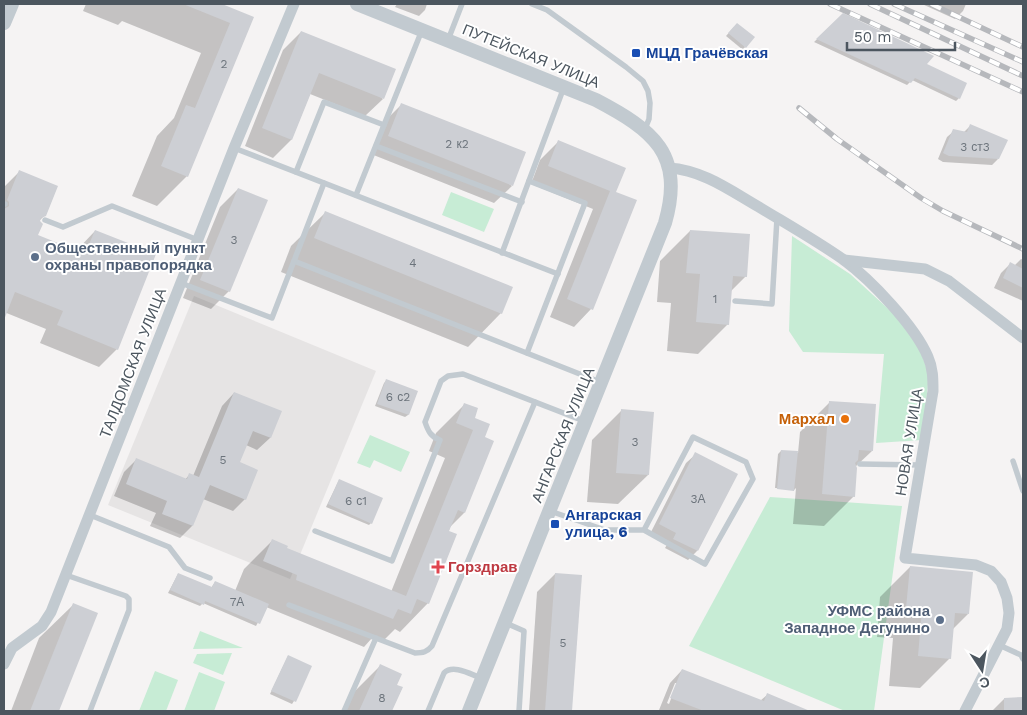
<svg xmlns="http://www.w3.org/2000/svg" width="1027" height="715" viewBox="0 0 1027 715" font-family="'Work Sans',sans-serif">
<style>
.education{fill:#e6e4e4}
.green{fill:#c7ecd5}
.shadow{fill:#0003;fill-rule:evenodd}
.building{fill:#cdcfd4}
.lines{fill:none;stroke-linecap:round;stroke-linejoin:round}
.service{stroke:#c2cad0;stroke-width:5.5}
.minor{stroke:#c2cad0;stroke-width:11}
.tertiary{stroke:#c2cad0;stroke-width:14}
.rail-casing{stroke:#b6b8bc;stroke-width:5.5}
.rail{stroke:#fff;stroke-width:4;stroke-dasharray:11;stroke-linecap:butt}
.transit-dot{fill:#1a4fb4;stroke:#fff;stroke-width:2}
.service-dot{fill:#5c6f8a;stroke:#fff;stroke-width:2}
.food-dot{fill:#e8710a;stroke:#fff;stroke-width:2}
.health-dot{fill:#e0444e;stroke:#fff;stroke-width:2}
.labels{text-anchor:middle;stroke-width:4;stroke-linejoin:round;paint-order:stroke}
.number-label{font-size:12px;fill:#6c747c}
.transit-label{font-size:15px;font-weight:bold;fill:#164399;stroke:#fff;text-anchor:start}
.street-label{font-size:15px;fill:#4c565f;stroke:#fff}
.service-label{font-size:15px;font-weight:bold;fill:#4e5e75;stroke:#fff;text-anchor:start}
.food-label{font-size:15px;font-weight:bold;fill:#c56008;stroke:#fff;text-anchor:end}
.health-label{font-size:15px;font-weight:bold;fill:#be3a42;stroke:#fff;text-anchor:start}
</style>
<rect width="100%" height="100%" fill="#f5f3f3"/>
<path class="education" d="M194,296L376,371L290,579L108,505Z"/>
<g class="green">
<path d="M451,192L494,209L484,232L442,215Z"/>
<path d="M792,236L850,274L895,315L919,347L929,375L922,440L876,443L884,354L803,352L789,331Z"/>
<path d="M370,435L410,452L401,472L374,460L370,468L357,463Z"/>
<path d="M770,497L902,506L874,711H845L689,646Z"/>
<path d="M200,631L243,648L193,649Z"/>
<path d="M232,653L223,675L193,663L197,654Z"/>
<path d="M155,671L178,680L166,711H139Z"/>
<path d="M199,672L225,682L214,711H184Z"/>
</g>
<g class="shadow">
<path d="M86,4H218L252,18L187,176L157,206L132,196L157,136L174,118L201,53L122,21L118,25L83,11Z"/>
<path d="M397,4H427L425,10L419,16L395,7Z"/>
<path d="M922,4H966L963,11L955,19Z"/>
<path d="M843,15L925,64L959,98L956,101L912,80L907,85L814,42Z"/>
<path d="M734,27L745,47L743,50L726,36Z"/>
<path d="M301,32L383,99L365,116L310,94L291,140L273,158L245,146L283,50Z"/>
<path d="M402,104L512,186L494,203L371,154L384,122Z"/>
<path d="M971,125L998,159L992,165L943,162L938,159L947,137L954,131L964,132Z"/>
<path d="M558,142L615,193L591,309L574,327L550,317L593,209L531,184L540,160Z"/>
<path d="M19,172L45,215L39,221L37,236L76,251L95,231L117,349L99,367L40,343L46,329L4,312V187Z"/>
<path d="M238,189L229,291L211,309L183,298L220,207Z"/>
<path d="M325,213L501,313L468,347L281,272L291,246Z"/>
<path d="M690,231L746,276L731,291L728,324L698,354L667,351L671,303L657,302L660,261Z"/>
<path d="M1021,259L1023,260V301L994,288L1001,273L1010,264L1014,266Z"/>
<path d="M387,380L417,392L408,415L405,417L375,406L384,383Z"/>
<path d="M234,393L280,412L270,438L257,450L246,445L239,463L245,499L233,511L203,499L192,526L180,538L150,526L156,513L114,496L124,472L136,460L185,480L189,475L193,476L222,406Z"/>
<path d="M830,402L872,451L855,467L854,496L824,526L793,524L796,488L793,491V489L775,488L778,454L781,451L798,453L800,432Z"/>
<path d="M465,404L483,438L464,513L450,527L428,603L400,632L395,629L382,642L372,638L364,647L266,607L256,626L203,603L200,606L168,593L178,574L211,588L215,582L235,591L244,569L272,541L285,549L391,592L445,458L429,451L436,433Z"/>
<path d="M622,410L648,475L618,504L587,502L592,440Z"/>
<path d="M696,454L697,551L688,560L665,548L668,543L650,534L686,463Z"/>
<path d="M339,480L371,523L369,525L326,507Z"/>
<path d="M910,567L968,614L952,630L950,658L920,688L889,686L893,638L877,637L880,597Z"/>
<path d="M555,574L581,576L571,711H529L537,592Z"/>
<path d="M73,605L96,614L58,711H11L39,638Z"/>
<path d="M288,656L294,701L292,704L270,694Z"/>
<path d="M381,665L396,685L402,688L391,711H344L351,695Z"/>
<path d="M682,670L760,701L767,695L796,706L794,711L659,710L670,683ZM675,683H677L669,704L667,703Z"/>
<path d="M1023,698V711H992L1004,699Z"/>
</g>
<g class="building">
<path d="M183,4H222L254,17L188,177L161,166L186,105L195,108L230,23Z"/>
<path d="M843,13L934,56L927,64L967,83L960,99L915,78L911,83L816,39Z"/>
<path d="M737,23L755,37L746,48L728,33Z"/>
<path d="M301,31L396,69L384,99L319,73L292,140L262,128Z"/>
<path d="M401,103L526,152L513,186L388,136Z"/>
<path d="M970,124L1008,140L999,159L949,156L943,153L953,129L967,132Z"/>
<path d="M558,140L626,168L616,192L637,200L593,310L567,299L610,191L548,166Z"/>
<path d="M19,170L58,186L46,216L41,218L40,221L43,224L38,235L85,254L95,230L156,254L118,350L57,325L63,311L15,292L4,320V209L9,206V202L7,200Z"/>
<path d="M238,188L268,200L230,292L200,280Z"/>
<path d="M325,211L513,287L502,314L314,238Z"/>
<path d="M690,230L750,234L747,277L733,276L729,325L696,322L700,274L686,273Z"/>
<path d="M1010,262L1023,269V288L1003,278Z"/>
<path d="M386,379L418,391L409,415L377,404Z"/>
<path d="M234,392L282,411L271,438L253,431L240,462L258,470L246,500L210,485L193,526L162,514L167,501L126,484L136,458L187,479L189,473L199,477Z"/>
<path d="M829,401L876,404L873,451L859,450L858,460L855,463L857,468L855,497L822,494Z"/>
<path d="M464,403L478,408L475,418L490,424L485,437L494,441L465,513L458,510L449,531L457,534L429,604L417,599L411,614L398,609L393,619L296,580L297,575L263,561L272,539L288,546L287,548L406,596L473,430L456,423Z"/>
<path d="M621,409L654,412L649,475L616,473Z"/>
<path d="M781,450L798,451L794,491L777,489Z"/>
<path d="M695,452L738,474L698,551L673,539L676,533L659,524Z"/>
<path d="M339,479L383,498L372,524L328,504Z"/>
<path d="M910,566L973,572L969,614L955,613L951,659L918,656L922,609L906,608Z"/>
<path d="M178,573L212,587L215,581L269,604L260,624L205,601L204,605L170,590Z"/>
<path d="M555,573L582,575L572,711H545Z"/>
<path d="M73,603L98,613L59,711H30Z"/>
<path d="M288,655L312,666L296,702L271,691Z"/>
<path d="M380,664L402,674L397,685L403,687L392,711H359Z"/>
<path d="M682,669L764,701L767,693L810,711H704L670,698Z"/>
<path d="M1023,697V711H1004V698Z"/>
</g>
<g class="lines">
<g class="service">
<path d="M532,4L547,10L626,67L643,81L648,91L650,103L649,119L645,129"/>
<path d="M448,40L462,4"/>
<path d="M376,146L522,202"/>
<path d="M234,148L558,274"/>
<path d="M296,172L324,102L384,125"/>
<path d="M356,195L422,30"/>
<path d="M4,204H5"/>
<path d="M45,220L63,227L112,206L198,240"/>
<path d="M502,253L564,87"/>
<path d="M294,261L600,382"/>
<path d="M181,283L272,318L324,183"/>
<path d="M735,301L772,304L777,218"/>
<path d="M527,353L585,203L529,181"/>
<path d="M1013,461L1023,491"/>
<path d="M860,464L920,465"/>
<path d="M550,511L605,530H644L705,564L753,479L746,462L693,437L644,530"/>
<path d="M90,515L169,547L185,568L210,578"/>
<path d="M315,531L392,561L440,440C431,437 428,431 425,422L441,381L448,376L463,374L584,421"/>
<path d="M66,575L126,596L129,599V610L90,711"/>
<path d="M289,605L415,653C423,653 427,652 432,646L535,402"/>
<path d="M506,623L524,631L519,711"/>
<path d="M999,645L1021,655L1023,659"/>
<path d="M344,711L376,638"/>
<path d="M428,711L444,673C453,664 470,674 481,678"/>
</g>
<g class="minor">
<path d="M669,168C703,170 731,191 759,207C787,224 817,241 844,260C871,280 915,326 928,357C933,368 933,379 933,391L905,558L976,565L991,571L1001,582L1007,598L1009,613L1007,629L965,711"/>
<path d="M844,260L925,269L949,281L1023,338"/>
<path d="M4,664L12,648L42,626L51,612L234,148L294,4"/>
</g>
<g class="tertiary">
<path d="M357,4L596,100C653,130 685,154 665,223L469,711"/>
<path d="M4,23L12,4"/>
</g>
<defs>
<g id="rail">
<path d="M830,4L1023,92"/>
<path d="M870,4L1023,76"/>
<path d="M894,4L1023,62"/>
<path d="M931,4L1023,47"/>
<path d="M799,108L837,139L921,198L943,211L1023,249"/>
</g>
</defs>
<use href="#rail" class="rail-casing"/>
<use href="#rail" class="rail"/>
</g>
<g class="transit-dot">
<rect x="631" y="48" width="10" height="10" rx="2.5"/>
<rect x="550" y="519" width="10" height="10" rx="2.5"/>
</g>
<g class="service-dot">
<circle cx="35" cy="257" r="5"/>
<circle cx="940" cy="620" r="5"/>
</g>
<circle class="food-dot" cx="845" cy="419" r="5"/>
<path class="health-dot" d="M435.5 559.5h5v5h5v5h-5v5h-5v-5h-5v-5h5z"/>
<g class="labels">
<g class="number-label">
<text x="224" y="68">2</text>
<text x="457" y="148">2 к2</text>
<text x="975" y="151">3 ст3</text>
<text x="234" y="244">3</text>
<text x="413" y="267">4</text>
<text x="715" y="303">1</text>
<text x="398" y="401">6 с2</text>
<text x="635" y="446">3</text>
<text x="223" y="464">5</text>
<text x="698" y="503">3А</text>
<text x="356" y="505">6 с1</text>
<text x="237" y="606">7А</text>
<text x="563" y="647">5</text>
<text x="382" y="702">8</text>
</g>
<g class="transit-label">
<text x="646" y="58">МЦД Грачёвская</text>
<text x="565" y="520">Ангарская<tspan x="565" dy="17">улица, 6</tspan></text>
</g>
<g class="street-label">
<text transform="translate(531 56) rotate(22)" y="5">ПУТЕЙСКАЯ УЛИЦА</text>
<text transform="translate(133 363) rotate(-69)" y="5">ТАЛДОМСКАЯ УЛИЦА</text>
<text transform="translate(563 435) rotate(-68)" y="5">АНГАРСКАЯ УЛИЦА</text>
<text transform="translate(909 442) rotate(-81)" y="5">НОВАЯ УЛИЦА</text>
</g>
<g class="service-label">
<text x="45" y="253">Общественный пункт<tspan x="45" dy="17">охраны правопорядка</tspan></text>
<text x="930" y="616" text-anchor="end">УФМС района<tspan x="930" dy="17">Западное Дегунино</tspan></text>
</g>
<g class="food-label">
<text x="835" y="424">Мархал</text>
</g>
<g class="health-label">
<text x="448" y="572">Горздрав</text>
</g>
</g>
<rect width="1027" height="715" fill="none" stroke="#4c565f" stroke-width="10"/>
<g transform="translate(982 670) rotate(168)" stroke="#ffffff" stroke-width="4" paint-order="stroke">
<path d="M0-4L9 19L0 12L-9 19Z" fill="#4c565f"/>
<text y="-8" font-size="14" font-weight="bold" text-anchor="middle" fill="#4c565f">С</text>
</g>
<path d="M847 42v8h108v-8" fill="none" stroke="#4c565f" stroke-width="2.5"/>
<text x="854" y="42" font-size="15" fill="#4c565f" stroke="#ffffff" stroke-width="4" paint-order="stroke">50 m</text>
</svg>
